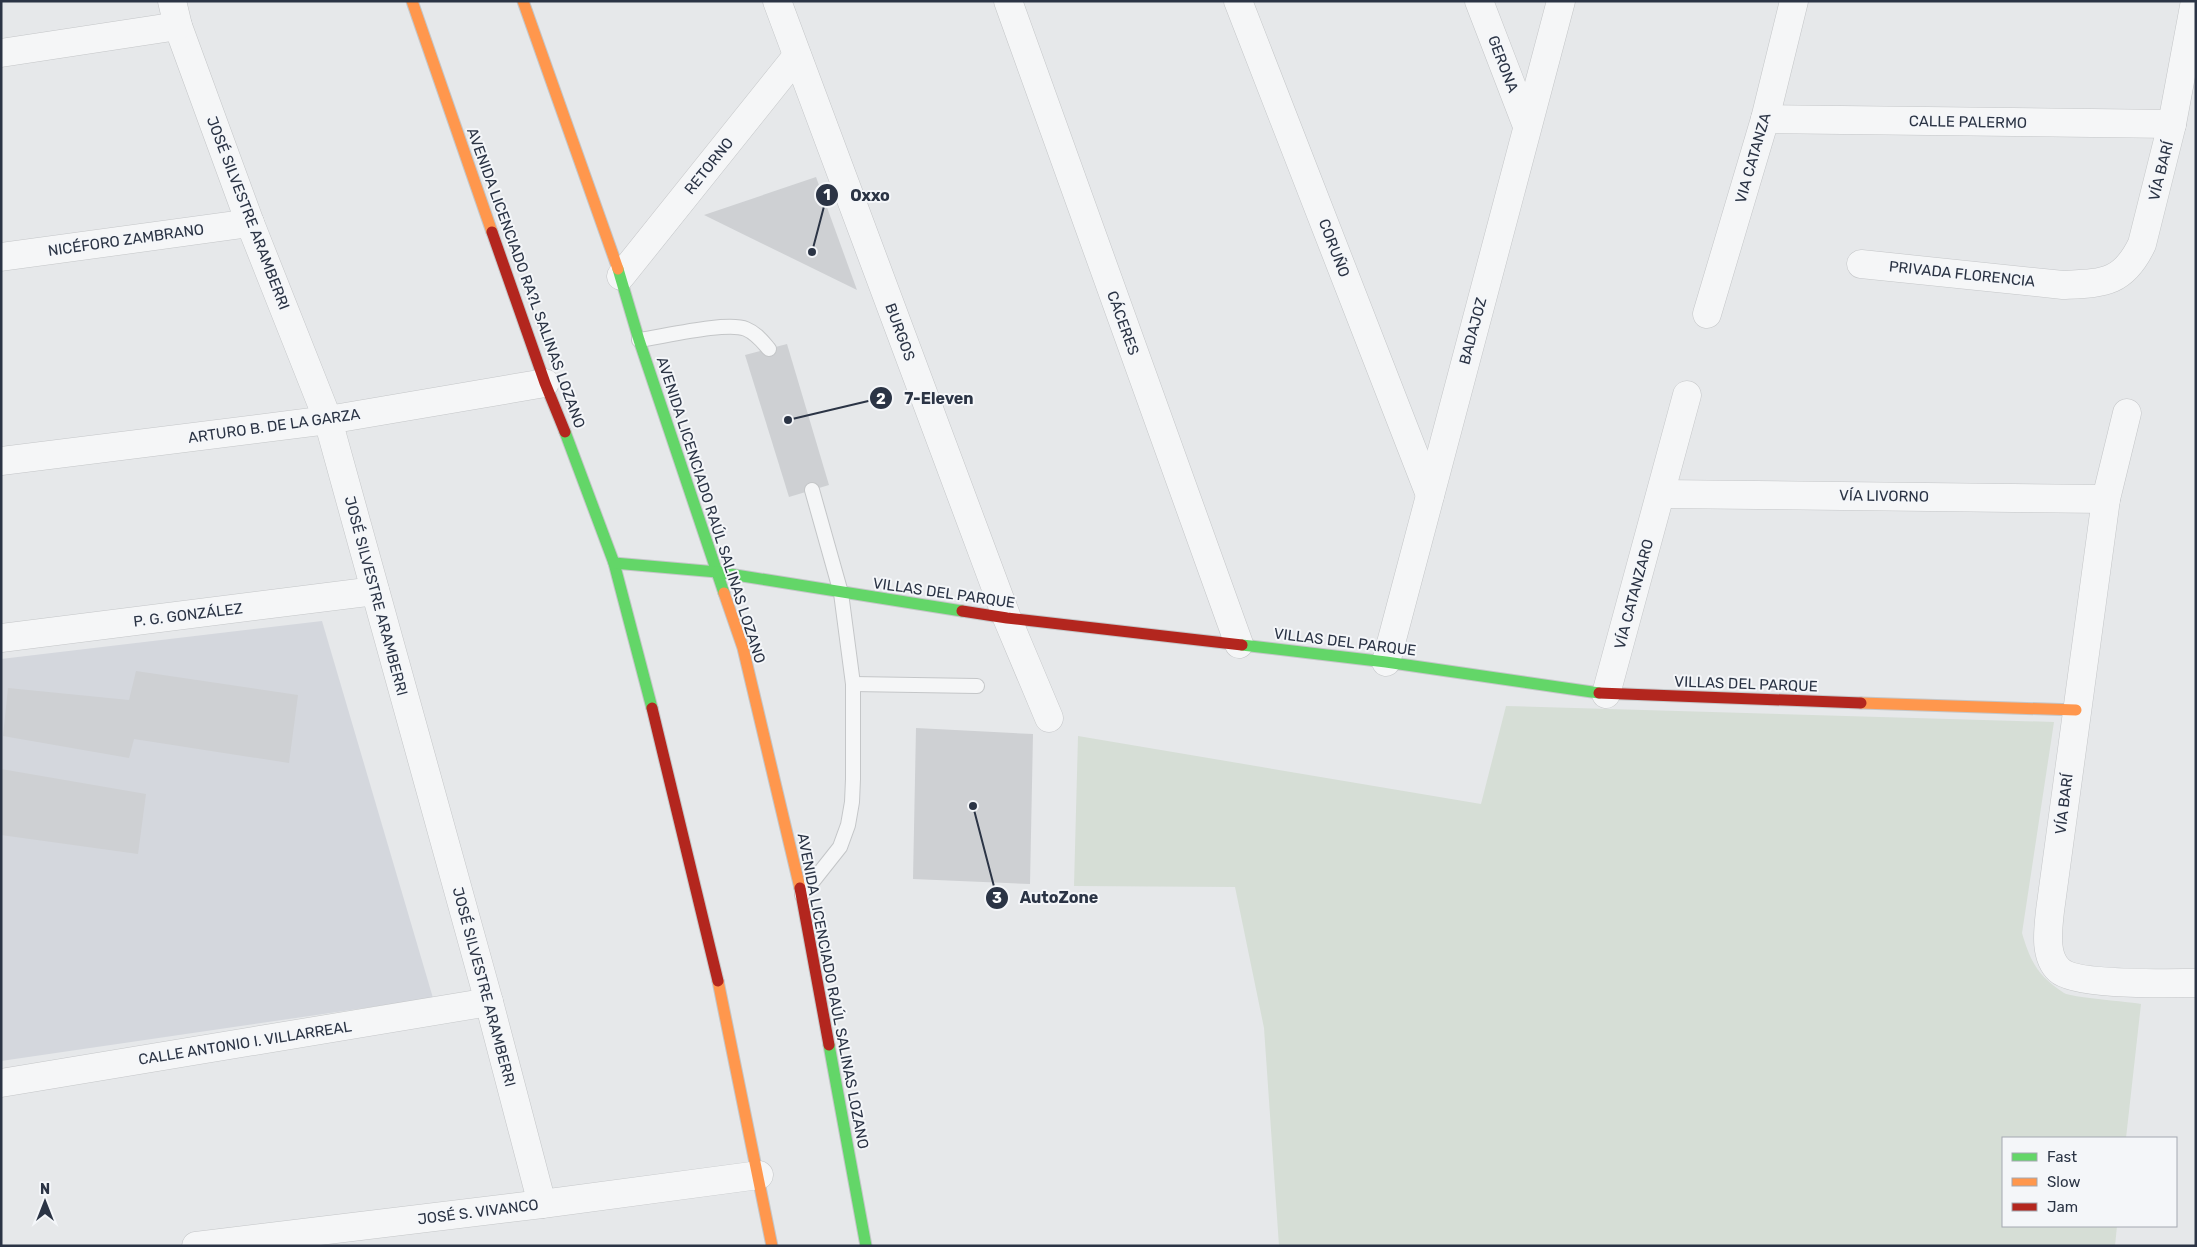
<svg xmlns="http://www.w3.org/2000/svg" width="2197" height="1247" viewBox="0 0 2197 1247" font-family="Rubik,sans-serif">
<style>
.built{fill:#d4d7dd}
.green{fill:#d6ded6}
.building{fill:#ced0d3}
.lines{fill:none;stroke-linecap:round;stroke-linejoin:round}
.lane-casing{stroke:#c4c6c8;stroke-width:16}
.street-casing{stroke:#c4c6c8;stroke-width:29}
.fast-casing{stroke:#c4c6c8;stroke-width:13}
.slow-casing{stroke:#c4c6c8;stroke-width:13}
.jam-casing{stroke:#c4c6c8;stroke-width:13}
.lane{stroke:#f5f6f7;stroke-width:14}
.street{stroke:#f5f6f7;stroke-width:28}
.fast{stroke:#63d668;stroke-width:11}
.slow{stroke:#ff974d;stroke-width:11}
.jam{stroke:#b3261e;stroke-width:11}
.labels{text-anchor:middle;stroke-width:4;stroke-linejoin:round;paint-order:stroke}
.street-label{font-size:15px;fill:#2b3445;stroke:#f4f6f9}
.leader{fill:none;stroke:#2b3445;stroke-width:2}
.callout-dot{fill:#2b3445;stroke:#f4f6f9;stroke-width:2}
.mark-label{font-size:15px;text-anchor:middle;font-weight:bold;fill:#fff}
.callout-label{font-size:16px;text-anchor:middle;font-weight:bold;fill:#2b3445;stroke:#f4f6f9;stroke-width:4;stroke-linejoin:round;paint-order:stroke}
</style>
<rect width="100%" height="100%" fill="#e6e8ea"/>
<path class="built" d="M322,621L433,998L1,1061V659Z"/>
<path class="green" d="M1506,706L2054,722L2022,933C2031,964 2039,976 2064,993C2069,997 2130,1002 2141,1004L2126,1138H2003V1226H2117L2115,1246H1279L1264,1028L1235,887L1074,886L1078,736L1481,804Z"/>
<g class="building">
<path d="M816,177L857,290L704,215Z"/>
<path d="M787,344L829,485L789,497L745,355Z"/>
<path d="M136,671L298,695L289,763L134,739L129,758L3,736L8,688L129,700Z"/>
<path d="M916,728L1033,734L1030,884L913,879Z"/>
<path d="M1,769L146,794L138,854L1,835Z"/>
</g>
<g class="lines">
<defs>
<g id="lane">
<path d="M639,340C662,337 727,321 746,329C756,333 762,341 769,349"/>
<path d="M853,684L977,686"/>
<path d="M802,895L840,847L848,825L852,802L853,779V684L841,593L812,490"/>
</g>
<g id="street">
<path d="M172,1L178,26L250,223L328,420L489,1002L542,1204"/>
<path d="M777,1L1007,618L1049,718"/>
<path d="M1008,1L1239,644"/>
<path d="M1238,1L1430,495"/>
<path d="M1479,1L1527,126"/>
<path d="M1,53L178,26"/>
<path d="M1765,119L2172,124"/>
<path d="M1,257L250,223"/>
<path d="M1861,264L2063,285C2103,283 2123,284 2142,244L2172,124L2195,1"/>
<path d="M621,276L797,56"/>
<path d="M1707,314L1765,119L1794,1"/>
<path d="M2127,413L2106,499L2050,911C2048,930 2044,956 2059,970C2076,986 2169,983 2196,983"/>
<path d="M1,461L328,420L545,383"/>
<path d="M1661,494L2106,499"/>
<path d="M1,638L375,591"/>
<path d="M1386,662L1561,1"/>
<path d="M1606,694L1687,395"/>
<path d="M1,1083L489,1002"/>
<path d="M196,1246L542,1204L759,1175"/>
</g>
<g id="fast">
<path d="M618,269L639,340L724,593"/>
<path d="M565,432L614,563L652,708"/>
<path d="M614,563L717,572L962,611"/>
<path d="M1242,645L1386,662L1599,693"/>
<path d="M829,1045L866,1246"/>
</g>
<g id="slow">
<path d="M412,1L492,232"/>
<path d="M523,1L618,269"/>
<path d="M724,593L743,648L800,888"/>
<path d="M1861,703L2076,710"/>
<path d="M718,981L772,1246"/>
</g>
<g id="jam">
<path d="M492,232L545,383L565,432"/>
<path d="M962,611L1007,618L1242,645"/>
<path d="M1599,693L1861,703"/>
<path d="M652,708L718,981"/>
<path d="M800,888L829,1045"/>
</g>
</defs>
<use href="#lane" class="lane-casing"/>
<use href="#street" class="street-casing"/>
<use href="#fast" class="fast-casing"/>
<use href="#slow" class="slow-casing"/>
<use href="#jam" class="jam-casing"/>
<use href="#lane" class="lane"/>
<use href="#street" class="street"/>
<use href="#fast" class="fast"/>
<use href="#slow" class="slow"/>
<use href="#jam" class="jam"/>
</g>
<g class="labels">
<g class="street-label">
<text transform="translate(1503 64) rotate(69)" y="5">GERONA</text>
<text transform="translate(1968 122) rotate(1)" y="5">CALLE PALERMO</text>
<text transform="translate(1753 158) rotate(-74)" y="5">VIA CATANZA</text>
<text transform="translate(709 166) rotate(-51)" y="5">RETORNO</text>
<text transform="translate(2161 171) rotate(-76)" y="5">VÍA BARÍ</text>
<text transform="translate(248 213) rotate(69)" y="5">JOSÉ SILVESTRE ARAMBERRI</text>
<text transform="translate(126 240) rotate(-8)" y="5">NICÉFORO ZAMBRANO</text>
<text transform="translate(1334 248) rotate(69)" y="5">CORUÑO</text>
<text transform="translate(1962 274) rotate(6)" y="5">PRIVADA FLORENCIA</text>
<text transform="translate(526 278) rotate(70)" y="5">AVENIDA LICENCIADO RA?L SALINAS LOZANO</text>
<text transform="translate(1123 323) rotate(70)" y="5">CÁCERES</text>
<text transform="translate(1473 331) rotate(-75)" y="5">BADAJOZ</text>
<text transform="translate(900 332) rotate(70)" y="5">BURGOS</text>
<text transform="translate(274 426) rotate(-8)" y="5">ARTURO B. DE LA GARZA</text>
<text transform="translate(1884 496) rotate(1)" y="5">VÍA LIVORNO</text>
<text transform="translate(711 510) rotate(72)" y="5">AVENIDA LICENCIADO RAÚL SALINAS LOZANO</text>
<text transform="translate(944 593) rotate(8)" y="5">VILLAS DEL PARQUE</text>
<text transform="translate(1634 594) rotate(-75)" y="5">VÍA CATANZARO</text>
<text transform="translate(376 596) rotate(75)" y="5">JOSÉ SILVESTRE ARAMBERRI</text>
<text transform="translate(188 615) rotate(-7)" y="5">P. G. GONZÁLEZ</text>
<text transform="translate(1345 642) rotate(7)" y="5">VILLAS DEL PARQUE</text>
<text transform="translate(1746 684) rotate(2)" y="5">VILLAS DEL PARQUE</text>
<text transform="translate(2064 804) rotate(-83)" y="5">VÍA BARÍ</text>
<text transform="translate(484 987) rotate(75)" y="5">JOSÉ SILVESTRE ARAMBERRI</text>
<text transform="translate(833 991) rotate(79)" y="5">AVENIDA LICENCIADO RAÚL SALINAS LOZANO</text>
<text transform="translate(245 1043) rotate(-9)" y="5">CALLE ANTONIO I. VILLARREAL</text>
<text transform="translate(478 1212) rotate(-7)" y="5">JOSÉ S. VIVANCO</text>
</g>
</g>
<path class="leader" d="M812 252L827 195M788 420L881 398M973 806L997 898"/>
<g class="callout-dot">
<circle cx="812" cy="252" r="5"/>
<circle cx="788" cy="420" r="5"/>
<circle cx="973" cy="806" r="5"/>
<circle cx="827" cy="195" r="12"/>
<circle cx="881" cy="398" r="12"/>
<circle cx="997" cy="898" r="12"/>
</g>
<g class="mark-label">
<text x="827" y="200">1</text>
<text x="881" y="404">2</text>
<text x="997" y="903">3</text>
</g>
<g class="callout-label">
<text x="870" y="201">Oxxo</text>
<text x="939" y="404">7-Eleven</text>
<text x="1059" y="903">AutoZone</text>
</g>
<rect width="2197" height="1247" fill="none" stroke="#2b3445" stroke-width="5"/>
<rect x="2002" y="1137" width="175" height="90" fill="#f4f6f9" stroke="#a4a8b1"/>
<rect x="2012" y="1153" width="25" height="8" fill="#63d668" stroke="#a4a8b1"/>
<text x="2047" y="1162" font-size="15" fill="#2b3445">Fast</text>
<rect x="2012" y="1178" width="25" height="8" fill="#ff974d" stroke="#a4a8b1"/>
<text x="2047" y="1187" font-size="15" fill="#2b3445">Slow</text>
<rect x="2012" y="1203" width="25" height="8" fill="#b3261e" stroke="#a4a8b1"/>
<text x="2047" y="1212" font-size="15" fill="#2b3445">Jam</text>
<g transform="translate(45 1202)" stroke="#f4f6f9" stroke-width="4" paint-order="stroke">
<path d="M0-4L9 19L0 12L-9 19Z" fill="#2b3445"/>
<text y="-8" font-size="14" font-weight="bold" text-anchor="middle" fill="#2b3445">N</text>
</g>
</svg>
